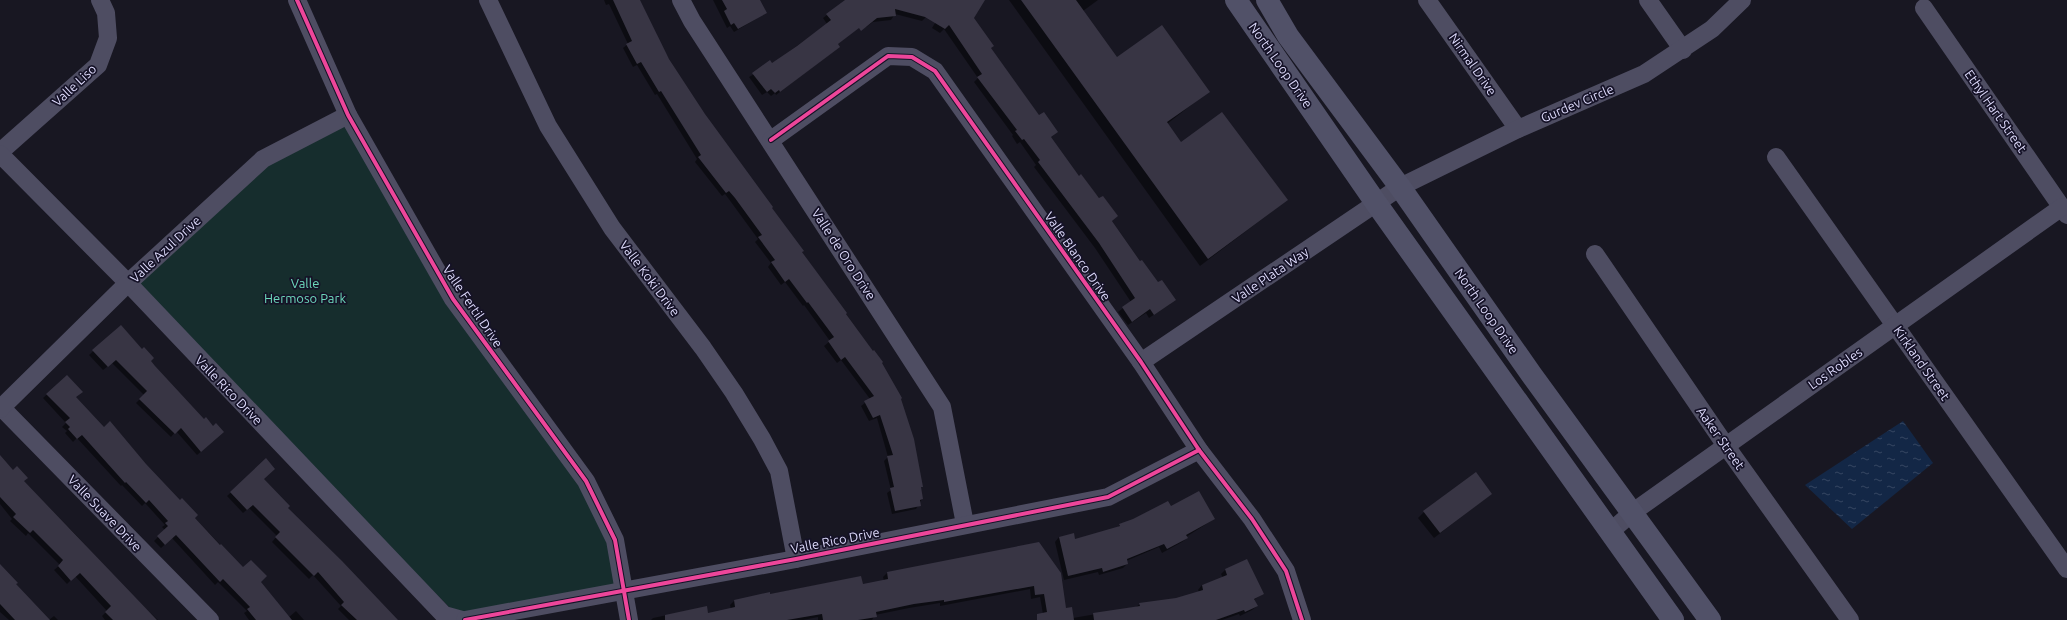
<svg xmlns="http://www.w3.org/2000/svg" width="2067" height="620" viewBox="0 0 2067 620" font-family="Ubuntu,sans-serif">
<style>
.park{fill:#162d2d}
.water{fill:url(#water-ripples)}
.shadow{fill:#0007}
.building{fill:#383544}
.lines{fill:none;stroke-linecap:round;stroke-linejoin:round}
.minor{stroke:#4e4d62;stroke-width:18}
.secondary{stroke:#515168;stroke-width:22}
.cycleway-casing{stroke:#151227;stroke-width:6}
.cycleway{stroke:#ed469a;stroke-width:4}
.labels{text-anchor:middle;dominant-baseline:central;stroke-width:3.5;stroke-linejoin:round;paint-order:stroke}
.street-label{font-size:13px;fill:#dedbfc;stroke:#151227}
.park-label{font-size:13px;fill:#6cd7bb;stroke:#151227}
</style>
<defs>
<pattern id="water-ripples" width="26" height="14" patternUnits="userSpaceOnUse"><rect width="26" height="14" fill="#132746"/><path d="M2 4q2-2 4 0t4 0M15 11q2-2 4 0t4 0" fill="none" stroke="#354662"/></pattern>
</defs>
<rect width="100%" height="100%" fill="#181722"/>
<path class="park" d="M348,115L453,299L586,481L624,589L462,620L128,283L263,159Z"/>
<path class="water" d="M1903,421L1933,463L1852,529L1805,485Z"/>
<g class="shadow">
<path d="M604,0H639L657,35L656,37L672,64L720,137L881,363L922,486L920,488L922,499L916,509L892,514L887,493L891,490L884,461L888,457L877,418L869,421L861,406L870,399L841,360L837,363L824,346L830,341L804,305L803,306L785,282L781,285L768,267L771,263L755,242L758,239L731,202L725,194L722,196L695,162L697,159L657,94L655,95L637,65L633,67L623,48L628,44L609,4L606,5Z"/>
<path d="M713,0H759L766,13L734,32L730,26L727,28Z"/>
<path d="M863,0H931L926,17L922,21L895,14L891,20L873,22L866,27Z"/>
<path d="M949,0L973,18L990,48L1039,116L1057,132L1050,138L1079,177L1117,216L1112,221L1170,304L1149,318L1146,313L1128,325L1118,312L1131,302L1095,248L1034,167L1036,165L1020,142L1017,144L1012,136L1013,135L974,82L978,78L944,29L940,33L932,28Z"/>
<path d="M1009,0H1098L1083,11L1117,59L1209,91L1167,124L1181,143L1287,200L1200,266Z"/>
<path d="M827,15L863,24L837,44L835,50L776,95L775,93L771,96L767,92L762,95L749,77L772,64L827,24L823,18Z"/>
<path d="M120,326L149,361L219,436L197,455L176,431L171,437L136,403L144,395L112,363L103,370L89,355Z"/>
<path d="M67,376L75,398L104,428L145,465L243,569L259,582L288,618L296,611L304,620H249L244,613L247,611L218,582L215,585L172,538L161,548L154,541L165,530L162,527L165,525L145,503L142,506L122,485L121,486L77,438L73,442L65,433L67,431L62,427L66,423L43,398Z"/>
<path d="M0,457L76,535L131,595L158,620H105L102,616L107,611L75,576L67,584L54,570L60,565L28,533L26,536L10,521L12,519L0,504Z"/>
<path d="M266,460L263,479L287,508L395,620H349L338,609L341,606L313,575L309,579L272,542L277,536L249,508L243,513L227,496Z"/>
<path d="M1491,494L1434,538L1418,518L1424,512Z"/>
<path d="M1170,507L1214,519L1186,537L1187,538L1182,542L1162,553L1159,547L1126,561L1127,564L1123,568L1099,575L1098,572L1064,580L1055,542L1059,537L1074,540L1117,528L1120,525Z"/>
<path d="M1038,543L1066,610L1073,618L1136,607L1140,604L1176,599L1199,592L1198,590L1202,585L1223,578L1221,574L1225,570L1247,560L1262,594L1254,600L1257,606L1252,610L1240,616L1239,614L1222,620H1044L1040,597L1031,599L1030,589L940,606V603L909,608L875,615L872,620H818V617L803,620H651L653,618L706,607L708,614L731,609L730,605L734,601L860,577L862,585L884,581L883,577L887,573Z"/>
<path d="M0,565L15,584L48,620H9L0,612Z"/>
<path d="M54,616L58,620H49Z"/>
</g>
<g class="building">
<path d="M613,0H640L669,59L705,114L773,207L772,208L804,251L802,252L847,313L846,314L873,351L874,350L883,362L882,363L902,398L901,399L914,439L923,487H921L923,499L920,500L921,506L895,511L890,488L894,487L887,456L893,455L880,415L873,418L864,401L874,396L845,357L841,360L828,341L834,337L808,302L807,303L789,279L785,282L771,262L775,260L758,237L762,235L735,198L729,191L726,193L698,157L701,155L661,91L659,92L641,62L637,64L626,44L632,41Z"/>
<path d="M722,0H760L767,13L738,29L734,23L731,25L724,11L727,9Z"/>
<path d="M845,0H985L974,18L994,46L991,48L1039,115L1044,112L1058,132L1051,137L1079,176L1081,174L1099,198L1103,196L1118,216L1112,221L1140,261L1142,260L1158,282L1162,280L1176,300L1154,315L1150,309L1132,322L1122,307L1135,298L1099,243L1038,162L1040,160L1024,139L1022,140L1015,131L1017,130L977,77L982,74L949,25L945,29L925,17L895,9L896,16L877,18L861,31L859,28L838,44L840,47L780,92L779,90L775,93L771,89L767,92L752,73L770,60L772,63L797,46L831,20L826,14Z"/>
<path d="M1021,0H1076L1117,57L1162,25L1210,92L1167,122L1181,142L1222,112L1288,200L1208,259Z"/>
<path d="M121,325L142,349L144,347L154,358L151,361L155,366L204,419L206,417L213,426L216,423L224,432L201,452L181,428L175,434L139,399L147,391L116,360L108,367L92,350Z"/>
<path d="M67,375L83,392L76,397L104,427L110,421L146,464L180,500L182,498L198,515L195,518L220,545L221,544L243,567L251,560L267,576L261,582L292,620H256L247,609L250,607L223,579L220,582L176,535L165,545L157,536L168,526L165,523L168,521L149,500L146,503L126,482L125,483L82,435L77,439L68,429L70,427L65,422L70,418L46,394Z"/>
<path d="M0,455L13,470L17,466L28,478L24,481L157,620H113L105,612L111,606L80,573L71,581L58,566L63,560L33,530L30,533L13,517L16,514L0,497Z"/>
<path d="M266,458L275,469L264,479L290,506L288,508L342,561L398,620H357L341,605L344,602L318,572L314,576L275,537L280,532L253,505L247,510L230,492Z"/>
<path d="M1476,472L1492,494L1440,533L1423,511Z"/>
<path d="M1199,491L1215,519L1186,535L1188,538L1167,549L1164,544L1127,559L1128,564L1103,572L1102,568L1068,576L1059,537L1074,533L1075,539L1120,526L1119,524L1133,519L1168,501L1171,506Z"/>
<path d="M1039,542L1061,573L1066,608L1072,607L1074,620H1037V614L1047,612L1044,594L1035,595L1034,586L944,602V600L914,604L876,612L877,617L858,620H823L822,614L787,620H665V615L707,606L708,613L735,607L734,600L770,592V594L861,576L863,584L888,579L887,572Z"/>
<path d="M1247,559L1264,594L1254,599L1258,606L1245,612L1244,610L1216,620H1094L1093,613L1140,606L1139,603L1176,598L1203,590L1202,585L1227,575L1225,569Z"/>
<path d="M0,564L18,583L16,584L50,620H15L0,604Z"/>
</g>
<g class="lines">
<g class="minor">
<path d="M297,0L348,115L453,299L586,481L615,540L629,620"/>
<path d="M488,0L548,126L612,228L703,348L734,393L762,439L779,471L796,559"/>
<path d="M681,0L692,21L942,407L965,524"/>
<path d="M1427,0L1518,129"/>
<path d="M1648,0L1683,50"/>
<path d="M1924,8L2067,215"/>
<path d="M771,140L888,56L912,57L935,71L1141,362L1199,450L1252,519L1286,571L1302,620"/>
<path d="M0,152L98,65L108,38L106,13L100,0"/>
<path d="M0,154L128,283L444,615L462,620"/>
<path d="M1776,157L2067,569"/>
<path d="M1595,254L1726,446L1850,620"/>
<path d="M1141,362L1400,187L1518,129L1644,74L1712,29L1742,0"/>
<path d="M0,406L210,620"/>
<path d="M0,409L128,283L263,159L348,115"/>
<path d="M1610,532L1633,512L2062,207"/>
<path d="M465,620L796,559L1108,497L1199,450"/>
</g>
<g class="secondary">
<path d="M1236,0L1376,203L1673,620"/>
<path d="M1267,0L1288,36L1400,187L1531,374L1710,620"/>
</g>
<g class="cycleway-casing">
<g id="cycleway">
<path d="M297,0L348,115L453,299L586,481L615,540L629,620"/>
<path d="M771,140L888,56L912,57L935,71L1141,362L1199,450L1252,519L1286,571L1302,620"/>
<path d="M465,620L796,559L1108,497L1199,450"/>
</g>
</g>
<use href="#cycleway" class="cycleway"/>
</g>
<g class="labels">
<g class="street-label">
<text transform="translate(1473 64) rotate(55)">Nirmal Drive</text>
<text transform="translate(1281 65) rotate(55)">North Loop Drive</text>
<text transform="translate(74 85) rotate(-43)">Valle Liso</text>
<text transform="translate(1577 103) rotate(-23)">Gurdev Circle</text>
<text transform="translate(1996 111) rotate(55)">Ethyl Hart Street</text>
<text transform="translate(165 249) rotate(-43)">Valle Azul Drive</text>
<text transform="translate(844 254) rotate(57)">Valle de Oro Drive</text>
<text transform="translate(1078 256) rotate(55)">Valle Blanco Drive</text>
<text transform="translate(1270 275) rotate(-34)">Valle Plata Way</text>
<text transform="translate(650 278) rotate(53)">Valle Koki Drive</text>
<text transform="translate(473 306) rotate(56)">Valle Fertil Drive</text>
<text transform="translate(1487 311) rotate(55)">North Loop Drive</text>
<text transform="translate(1922 363) rotate(55)">Kirkland Street</text>
<text transform="translate(1835 368) rotate(-35)">Los Robles</text>
<text transform="translate(229 390) rotate(46)">Valle Rico Drive</text>
<text transform="translate(1721 438) rotate(55)">Aaker Street</text>
<text transform="translate(105 513) rotate(46)">Valle Suave Drive</text>
<text transform="translate(835 540) rotate(-11)">Valle Rico Drive</text>
</g>
<g class="park-label">
<text x="305" y="283">Valle<tspan x="305" dy="15">Hermoso Park</tspan></text>
</g>
</g>
</svg>
